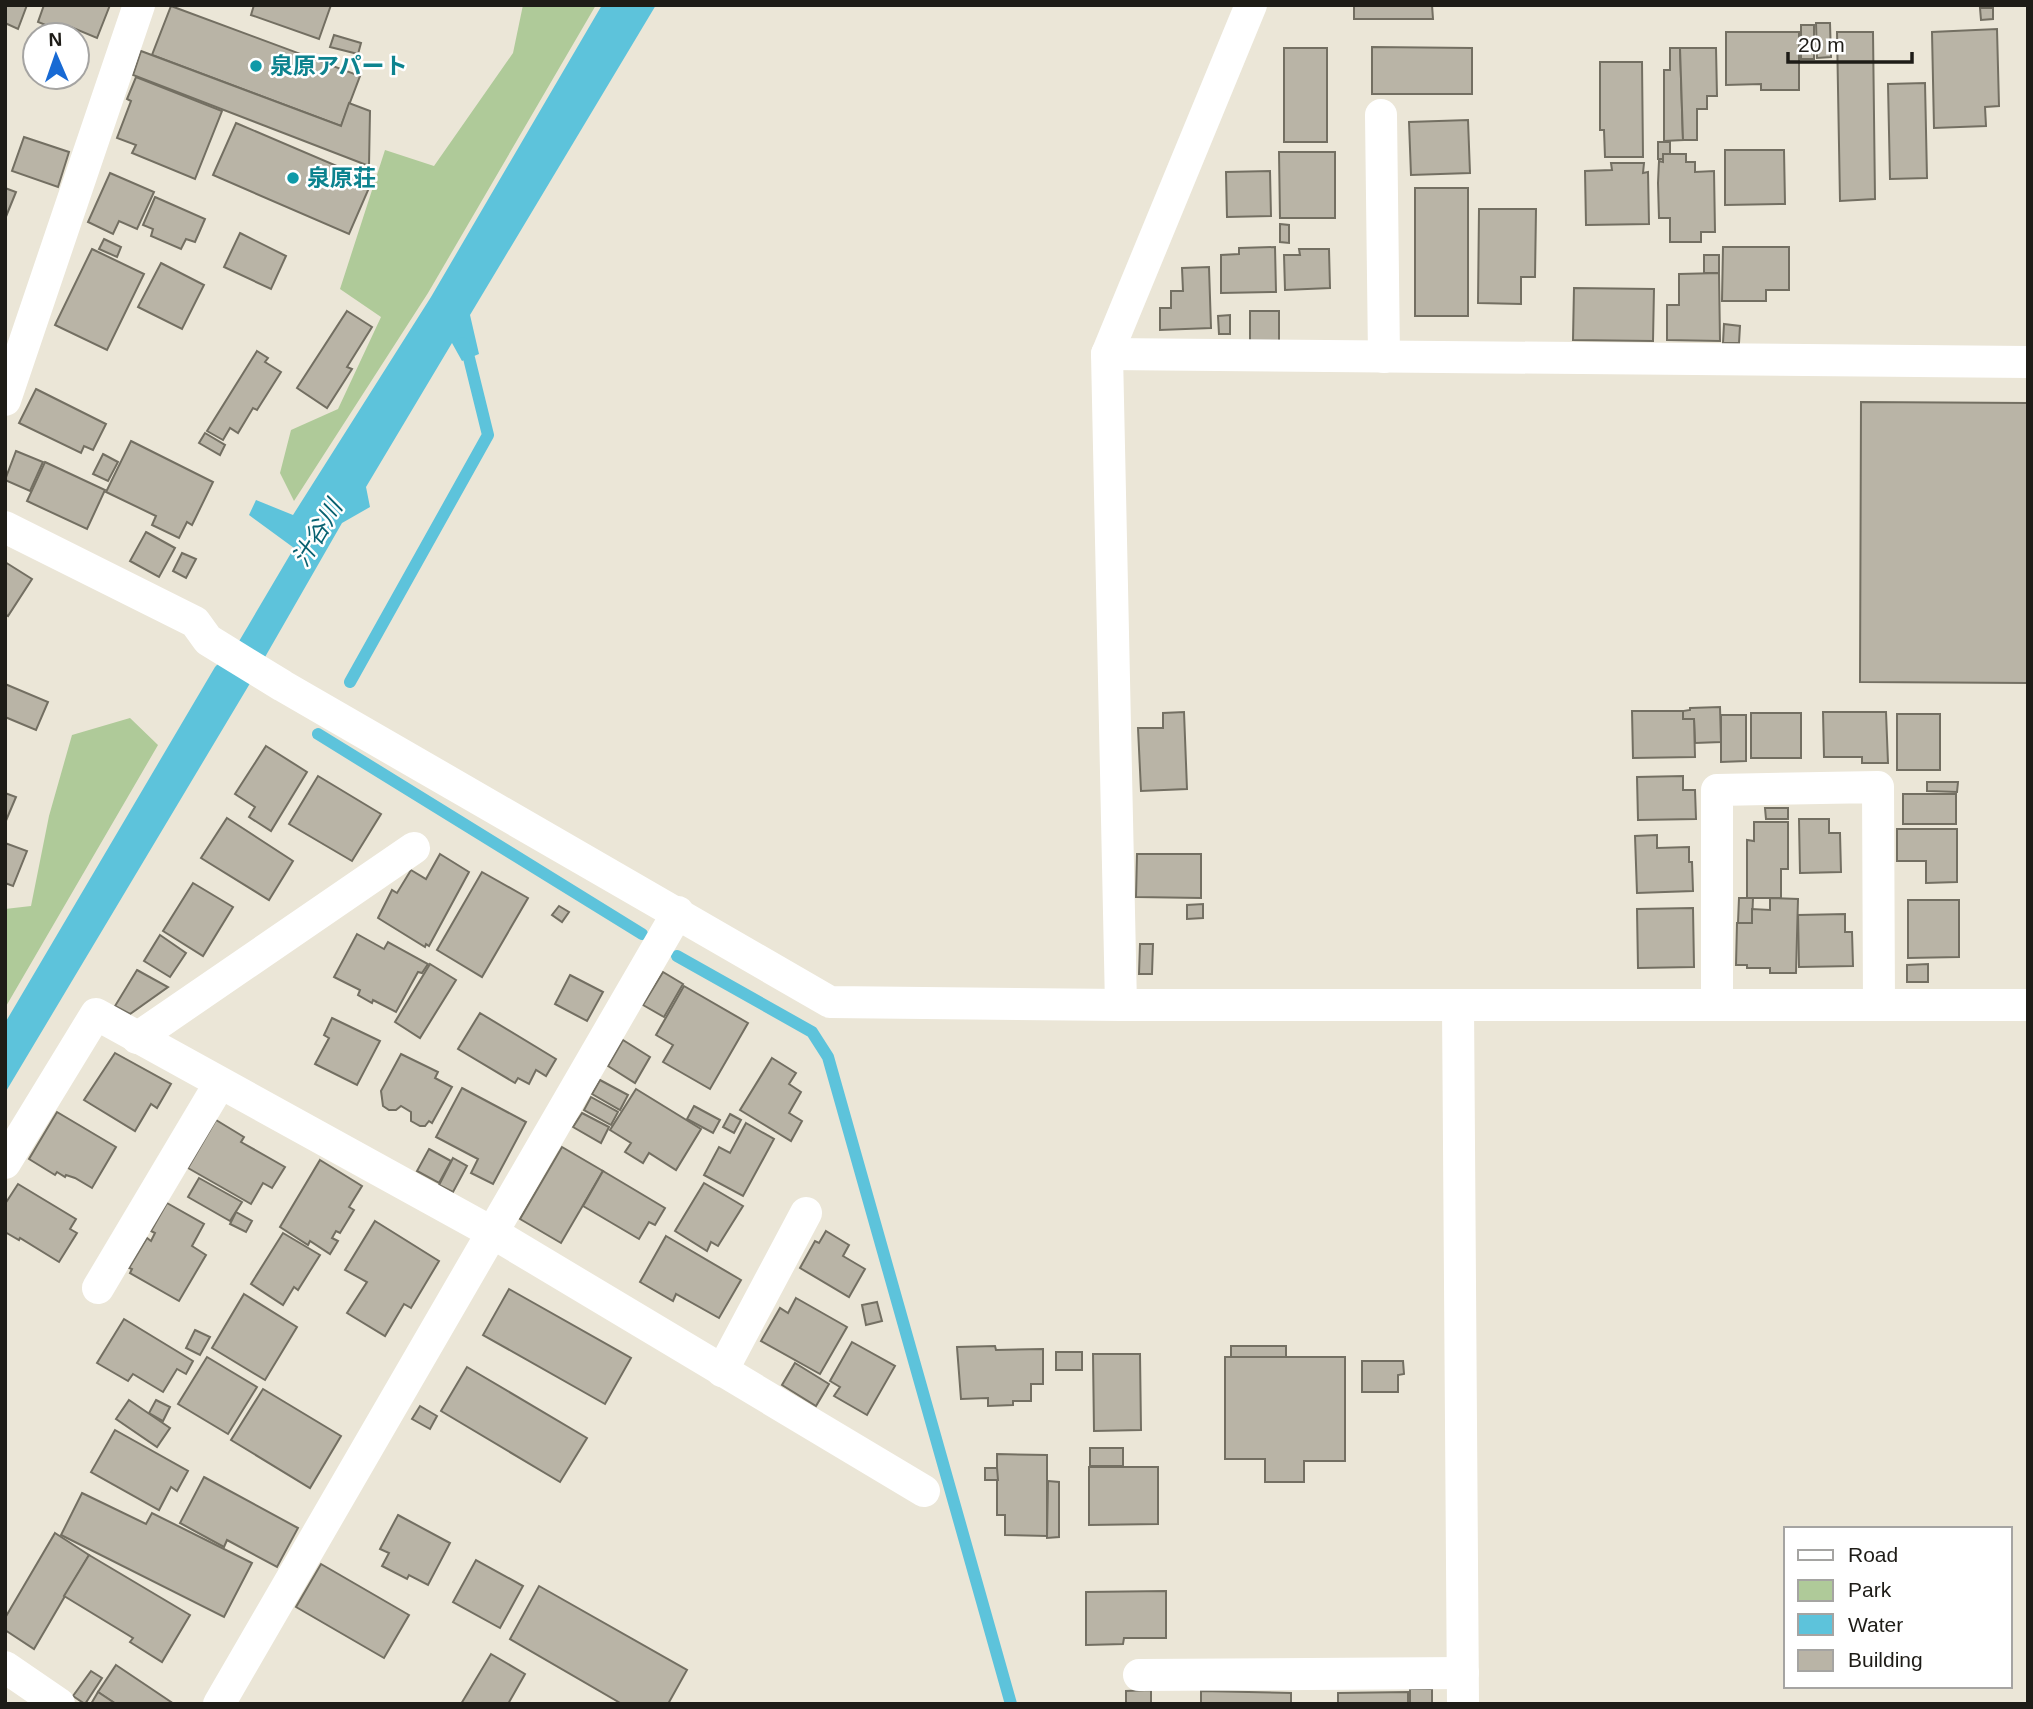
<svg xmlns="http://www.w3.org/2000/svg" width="2033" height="1709" viewBox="0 0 2033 1709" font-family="Helvetica,'Noto Sans JP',sans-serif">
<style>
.green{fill:#afca99}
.water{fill:#5dc3db}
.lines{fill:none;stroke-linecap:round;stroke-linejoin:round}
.stream{stroke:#5dc3db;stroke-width:12}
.building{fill:#b9b4a6;stroke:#736f62;stroke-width:2}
.street{stroke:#fff;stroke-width:32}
.culture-dot{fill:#0f9aa8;stroke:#fff;stroke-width:2.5}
.labels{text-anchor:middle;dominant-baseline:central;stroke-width:5;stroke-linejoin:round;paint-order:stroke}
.culture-label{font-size:23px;font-weight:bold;fill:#0d838f;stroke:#fff;text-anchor:start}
.water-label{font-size:24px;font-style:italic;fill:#086171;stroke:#fff}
</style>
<rect width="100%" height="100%" fill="#ebe6d7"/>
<g class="green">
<path d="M523,5H596L428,293L294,501L280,473L291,430L338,409L381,317L340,289L385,150L434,166L513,53Z"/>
<path d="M130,718L158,745L5,1008V909L31,906L49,816L72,735Z"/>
</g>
<path class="water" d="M602,5H656L470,315L479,354L462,361L452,343L366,487L370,507L342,523L249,685L5,1093V1023L215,667L238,643L294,548L249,515L256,500L293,515L431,297Z"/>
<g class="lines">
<g class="stream">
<path d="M350,682L488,435L469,358L463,343"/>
<path d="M318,734L642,934"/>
<path d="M677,956L812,1032L828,1057L1011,1704"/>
</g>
</g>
<g class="building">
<path d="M5,5H27L18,29L5,23Z"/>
<path d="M44,5H110L97,38L71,27L68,34L38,22Z"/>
<path d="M254,5H331L319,39L251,15Z"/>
<path d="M1354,5H1432L1433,19H1354Z"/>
<path d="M171,6L360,76L341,126L152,55Z"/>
<path d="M1980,8H1993V19L1981,20Z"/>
<path d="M1816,23H1830L1831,57L1817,58Z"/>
<rect x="1801" y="25" width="13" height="34"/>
<path d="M1997,29L1999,106L1985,107L1986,126L1934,128L1932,32Z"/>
<path d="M1726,32H1799V90H1761V84L1726,85Z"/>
<path d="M1837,32H1873L1875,199L1840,201Z"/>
<path d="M334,35L361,43L358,54L330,47Z"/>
<path d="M1372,47L1472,48V94H1372Z"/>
<rect x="1284" y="48" width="43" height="94"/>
<path d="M1670,48H1680L1683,140L1664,141V70H1670Z"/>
<path d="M1680,48H1716L1717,96H1707V109H1697V140H1683Z"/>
<path d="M141,51L341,126L349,103L370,111L369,166L133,75Z"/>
<path d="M1600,62H1642L1643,157H1605L1604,130H1600Z"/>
<path d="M136,77L222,111L195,179L132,153L136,145L117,138L131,101L127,99Z"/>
<path d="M1925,83L1927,178L1890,179L1888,84Z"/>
<path d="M1468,120L1470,173L1411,175L1409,122Z"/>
<path d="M236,123L372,181L349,234L213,175Z"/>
<path d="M24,137L69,152L58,187L12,171Z"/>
<path d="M1658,142H1670V154H1663V159H1658Z"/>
<path d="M1725,150H1784L1785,204L1725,205Z"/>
<path d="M1279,152H1335V218H1280Z"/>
<path d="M1663,154H1686V162H1695V172L1714,171L1715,232H1701V242H1670V218H1659L1658,183L1659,161L1663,162Z"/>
<path d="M1611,163H1644L1643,173L1648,172L1649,224L1586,225L1585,171L1612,170Z"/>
<path d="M1270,171L1271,216L1227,217L1226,172Z"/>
<path d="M110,173L154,192L137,229L119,221L113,234L88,222Z"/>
<path d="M5,188L16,192L5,219Z"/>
<rect x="1415" y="188" width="53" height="128"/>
<path d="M155,197L205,219L195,242L186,239L181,249L151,236L153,229L143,225Z"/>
<path d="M1479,209H1536L1535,277H1521V304L1478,303Z"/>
<path d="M1280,224L1289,225V243L1280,242Z"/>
<path d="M240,233L286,256L271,289L224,267Z"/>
<path d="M104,239L121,247L117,257L99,249Z"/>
<path d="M1275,247L1276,292L1221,293V255L1239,254V248Z"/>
<path d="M1723,247H1789V290H1766V301H1722Z"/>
<path d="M92,249L144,274L107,350L55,325Z"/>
<path d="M1299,249H1329L1330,288L1285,290L1284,255H1300Z"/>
<rect x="1704" y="255" width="15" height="18"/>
<path d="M161,263L204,285L182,329L138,307Z"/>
<path d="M1209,267L1211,328L1160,330V308H1171V291H1183L1182,268Z"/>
<path d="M1719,273L1720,341L1667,340V305H1679V274Z"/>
<path d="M1574,288L1654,289L1653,341L1573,340Z"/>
<path d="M347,311L372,327L347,367L352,369L327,408L297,388Z"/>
<rect x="1250" y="311" width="29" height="31"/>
<path d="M1230,315V334H1219L1218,316Z"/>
<path d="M1724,324L1740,326L1739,343H1723Z"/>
<path d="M257,351L268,358L265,362L281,372L257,410L253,408L238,433L230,428L223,440L207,431Z"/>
<path d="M36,389L106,424L93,450L84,446L81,453L19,423Z"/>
<path d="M1861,402L2028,403V683L1860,682Z"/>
<path d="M205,433L225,445L220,455L199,443Z"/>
<path d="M131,441L213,482L192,525L187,522L179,538L152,525L156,516L106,492Z"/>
<path d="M16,451L43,462L30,491L5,480Z"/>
<path d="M103,454L118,462L108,481L93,474Z"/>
<path d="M45,462L105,490L87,529L27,501Z"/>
<path d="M146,532L175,548L159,577L130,561Z"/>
<path d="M182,553L196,559L186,578L173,571Z"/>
<path d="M5,562L32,579L8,616L5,614Z"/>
<path d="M5,684L48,702L36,730L5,717Z"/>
<path d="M1720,707L1721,742L1695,743L1694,719H1683V711L1690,710V708Z"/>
<path d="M1632,711H1683V719H1694L1695,757L1633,758Z"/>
<path d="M1184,712L1187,789L1141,791L1138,728H1163V713Z"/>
<path d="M1823,712H1886L1888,763H1862V757H1824Z"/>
<rect x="1751" y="713" width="50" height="45"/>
<rect x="1897" y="714" width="43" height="56"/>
<path d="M1721,715H1746V761L1721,762Z"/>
<path d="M266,746L307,772L271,831L249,817L255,807L235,794Z"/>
<path d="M318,776L381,814L352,861L289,824Z"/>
<path d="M1683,776V790H1695L1696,819L1638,820L1637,777Z"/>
<path d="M1927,782H1958L1957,792L1927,791Z"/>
<path d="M5,793L16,797L5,823Z"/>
<rect x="1903" y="794" width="53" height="30"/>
<path d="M1765,808H1788V819H1766Z"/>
<path d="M227,818L293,861L269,900L201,858Z"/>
<path d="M1799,819H1829V833H1840L1841,872L1800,873Z"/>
<path d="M1754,822H1788V869H1781V898H1747V840L1754,841Z"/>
<path d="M1897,829H1957V882L1926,883V861H1897Z"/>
<path d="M1657,835V848L1689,847V862H1692L1693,891L1637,893L1635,836Z"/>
<path d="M5,843L27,851L13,886L5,883Z"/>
<path d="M440,854L469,872L429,946L426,944L425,947L378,918L392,890L397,893L411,870L426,879Z"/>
<path d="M1137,854H1201V898L1136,897Z"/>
<path d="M482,872L528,898L482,977L437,950Z"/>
<path d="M193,883L233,907L203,956L163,931Z"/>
<path d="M1739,898H1753L1752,923H1738Z"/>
<path d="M1770,898L1798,899L1796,973H1770V968H1747V965H1736L1737,923H1752V909L1770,910Z"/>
<path d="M1908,900H1959V957L1908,958Z"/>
<path d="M1203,904V918L1187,919V905Z"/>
<path d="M559,906L569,912L562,922L552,915Z"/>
<path d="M1693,908L1694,967L1638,968L1637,909Z"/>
<path d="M1845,914V932H1852L1853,966L1799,967L1798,915Z"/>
<path d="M357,934L384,949L388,942L428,964L422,973L418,972L396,1012L373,1000L372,1003L358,995L360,990L334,977Z"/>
<path d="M160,935L186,953L170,977L144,961Z"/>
<path d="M1140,944H1153L1152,974H1139Z"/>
<path d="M430,964L456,980L420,1038L395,1022Z"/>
<path d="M1928,964V982H1907V965Z"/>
<path d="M137,970L168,987L130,1014L115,1006Z"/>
<path d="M663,972L683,984L664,1017L643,1005Z"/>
<path d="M570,975L603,992L587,1021L555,1004Z"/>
<path d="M684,986L748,1023L710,1089L663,1062L673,1045L656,1035Z"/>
<path d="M480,1013L556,1059L546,1076L536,1070L529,1084L518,1078L515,1083L458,1049Z"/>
<path d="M332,1018L380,1041L357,1085L315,1064L329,1038L324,1035Z"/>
<path d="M623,1040L650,1057L635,1083L608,1066Z"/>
<path d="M115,1053L171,1084L157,1108L151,1104L135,1131L84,1100Z"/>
<path d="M401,1054L438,1072L435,1078L452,1087L432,1123L429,1121L425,1126H420L411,1121V1112L401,1106L396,1110H389L383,1106L381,1091Z"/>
<path d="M772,1058L796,1073L789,1084L801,1092L789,1113L802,1121L791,1141L740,1110Z"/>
<path d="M600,1080L628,1095L620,1110L592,1094Z"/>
<path d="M462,1088L526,1122L493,1184L471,1173L478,1159L436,1137Z"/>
<path d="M636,1089L701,1129L676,1170L649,1153L643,1163L625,1152L631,1143L610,1130Z"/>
<path d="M591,1097L618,1112L611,1125L584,1110Z"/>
<path d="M694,1106L720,1120L713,1133L687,1119Z"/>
<path d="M57,1112L116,1147L92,1188L75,1178L66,1175L65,1177L57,1172L55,1175L29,1159Z"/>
<path d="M582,1113L609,1127L601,1143L573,1127Z"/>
<path d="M730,1114L741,1120L734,1133L723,1127Z"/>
<path d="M216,1120L244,1137L241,1142L285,1167L272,1188L263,1183L251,1204L188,1168Z"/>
<path d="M746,1123L774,1139L743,1196L704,1175L719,1147L730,1153Z"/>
<path d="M562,1147L603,1171L561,1243L520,1219Z"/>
<path d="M429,1149L451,1161L439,1183L417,1171Z"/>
<path d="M453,1158L467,1166L453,1192L439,1185Z"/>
<path d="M320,1160L362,1186L349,1207L354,1210L340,1233L336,1231L332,1238L338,1241L330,1254L310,1241L308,1245L280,1227Z"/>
<path d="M603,1171L665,1208L655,1225L649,1222L639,1239L583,1206Z"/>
<path d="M199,1178L242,1202L230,1221L188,1197Z"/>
<path d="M704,1183L743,1206L718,1246L711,1242L707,1251L675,1231Z"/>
<path d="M18,1184L76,1219L70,1229L77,1233L59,1262L20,1238L19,1240L5,1232V1204Z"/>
<path d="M167,1203L204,1224L192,1246L206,1255L179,1301L130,1273L132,1269L129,1268L147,1238L151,1241L155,1233L151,1231Z"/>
<path d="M236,1212L252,1221L246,1232L230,1224Z"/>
<path d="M375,1221L439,1261L411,1308L404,1304L385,1336L347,1313L367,1282L345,1270Z"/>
<path d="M826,1231L849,1245L843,1256L865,1269L849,1297L800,1268L815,1241L819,1243Z"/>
<path d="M283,1233L320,1255L298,1290L294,1287L283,1305L251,1284Z"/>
<path d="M666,1236L741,1280L719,1318L676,1294L673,1301L640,1282Z"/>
<path d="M509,1289L631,1358L605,1404L483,1335Z"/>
<path d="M244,1294L297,1327L265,1380L212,1348Z"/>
<path d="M796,1298L847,1327L820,1374L761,1341L780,1308L788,1313Z"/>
<path d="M877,1302L882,1321L866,1325L862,1305Z"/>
<path d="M124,1319L193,1361L186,1374L177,1369L163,1392L133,1374L128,1381L97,1363Z"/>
<path d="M195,1330L210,1337L200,1355L186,1348Z"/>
<path d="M852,1342L895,1366L867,1415L834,1396L840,1387L830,1381Z"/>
<path d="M995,1346L996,1350L1043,1349V1384H1031V1401H1013V1405L988,1406V1398L961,1399L957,1347Z"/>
<rect x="1231" y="1346" width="55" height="11"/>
<rect x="1056" y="1352" width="26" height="18"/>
<path d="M1093,1354H1140L1141,1430L1094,1431Z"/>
<path d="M207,1357L257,1387L228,1434L178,1404Z"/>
<path d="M1225,1357H1345V1461H1304V1482H1265V1459H1225Z"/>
<path d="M1362,1361H1403L1404,1374L1398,1375V1392H1362Z"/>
<path d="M795,1363L829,1384L816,1406L782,1385Z"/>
<path d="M467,1367L587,1438L560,1482L441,1411Z"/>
<path d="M263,1389L341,1436L310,1488L231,1440Z"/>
<path d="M129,1400L170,1428L157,1447L116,1419Z"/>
<path d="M156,1400L170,1407L163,1421L149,1413Z"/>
<path d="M420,1406L437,1416L430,1429L412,1419Z"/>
<path d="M115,1430L188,1471L177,1491L171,1487L159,1510L91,1472Z"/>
<rect x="1090" y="1448" width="33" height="18"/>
<path d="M997,1454L1047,1455V1536L1005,1535V1515H997Z"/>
<path d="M1089,1467H1158V1524L1089,1525Z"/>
<path d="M985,1468H997L998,1480H985Z"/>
<path d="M204,1477L298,1528L277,1567L227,1540L224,1547L180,1523Z"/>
<path d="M1048,1481L1059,1482V1537L1047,1538Z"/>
<path d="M82,1493L146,1524L152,1513L252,1563L224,1617L61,1535Z"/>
<path d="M398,1515L450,1543L428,1585L409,1575L407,1579L382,1566L389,1553L380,1549Z"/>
<path d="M55,1533L89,1555L34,1649L5,1630V1618Z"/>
<path d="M89,1555L190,1615L162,1662L130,1642L133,1638L64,1596Z"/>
<path d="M476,1560L523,1586L500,1628L453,1602Z"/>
<path d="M321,1564L409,1615L384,1658L296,1607Z"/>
<path d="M539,1586L687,1670L668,1704H622L510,1639Z"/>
<path d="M1166,1591V1638H1124L1123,1644L1086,1645V1592Z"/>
<path d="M491,1654L525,1674L508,1704H461Z"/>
<path d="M116,1665L174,1704H116L98,1692Z"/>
<path d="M91,1671L102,1678L85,1704L73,1696Z"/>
<rect x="1410" y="1689" width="22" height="15"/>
<path d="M1151,1690V1704H1126V1691Z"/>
<path d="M1201,1691L1291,1693V1704H1201Z"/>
<path d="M98,1692L116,1704H91Z"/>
<path d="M1408,1692V1704H1338V1693Z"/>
</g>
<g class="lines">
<g class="street">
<path d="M1381,115L1384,357"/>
<path d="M1107,354L2028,362"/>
<path d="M5,400L139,5"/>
<path d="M5,527L195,622L208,640L283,686L830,1002L1121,1005H2028"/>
<path d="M1121,1005L1107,354L1251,5"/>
<path d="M1458,1005L1463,1704"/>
<path d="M1717,1005V790L1878,787L1879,1005"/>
<path d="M137,1038L414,848"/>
<path d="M5,1163L96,1014L493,1233L924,1491"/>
<path d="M98,1288L220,1083"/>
<path d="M722,1371L806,1213"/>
<path d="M5,1667L59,1704"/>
<path d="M1139,1675L1463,1673"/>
<path d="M219,1704L678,912"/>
</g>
</g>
<g class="culture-dot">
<circle cx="256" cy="66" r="7"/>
<circle cx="293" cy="178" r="7"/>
</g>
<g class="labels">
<g class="culture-label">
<text x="270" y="66">泉原アパート</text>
<text x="307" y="178">泉原荘</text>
</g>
<g class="water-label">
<text transform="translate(317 533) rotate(-59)">汁谷川</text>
</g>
</g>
<rect width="2033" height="1709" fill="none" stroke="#1e1c17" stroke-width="14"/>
<rect x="1784" y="1527" width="228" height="161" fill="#ffffff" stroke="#a5a4a2" stroke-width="2"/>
<rect x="1798" y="1550" width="35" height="10" fill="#ffffff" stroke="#a5a4a2" stroke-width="2"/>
<text x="1848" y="1562" font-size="21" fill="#1e1c17">Road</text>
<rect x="1798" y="1580" width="35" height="21" fill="#afca99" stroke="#a5a4a2" stroke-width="2"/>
<text x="1848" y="1597" font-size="21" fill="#1e1c17">Park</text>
<rect x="1798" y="1614" width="35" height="21" fill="#5dc3db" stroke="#a5a4a2" stroke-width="2"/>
<text x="1848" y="1632" font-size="21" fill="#1e1c17">Water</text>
<rect x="1798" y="1650" width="35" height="21" fill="#b9b4a6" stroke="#a5a4a2" stroke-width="2"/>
<text x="1848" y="1667" font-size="21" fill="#1e1c17">Building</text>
<g transform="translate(56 56) rotate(358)"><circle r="33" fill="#ffffff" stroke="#a5a4a2" stroke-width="2"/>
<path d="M0-5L12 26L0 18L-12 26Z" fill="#186ad4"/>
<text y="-10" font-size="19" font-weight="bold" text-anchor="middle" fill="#1e1c17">N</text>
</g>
<path d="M1788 52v10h124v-10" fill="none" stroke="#1e1c17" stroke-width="3.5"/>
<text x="1798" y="52" font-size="21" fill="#1e1c17" stroke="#ffffff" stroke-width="5" paint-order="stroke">20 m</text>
</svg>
